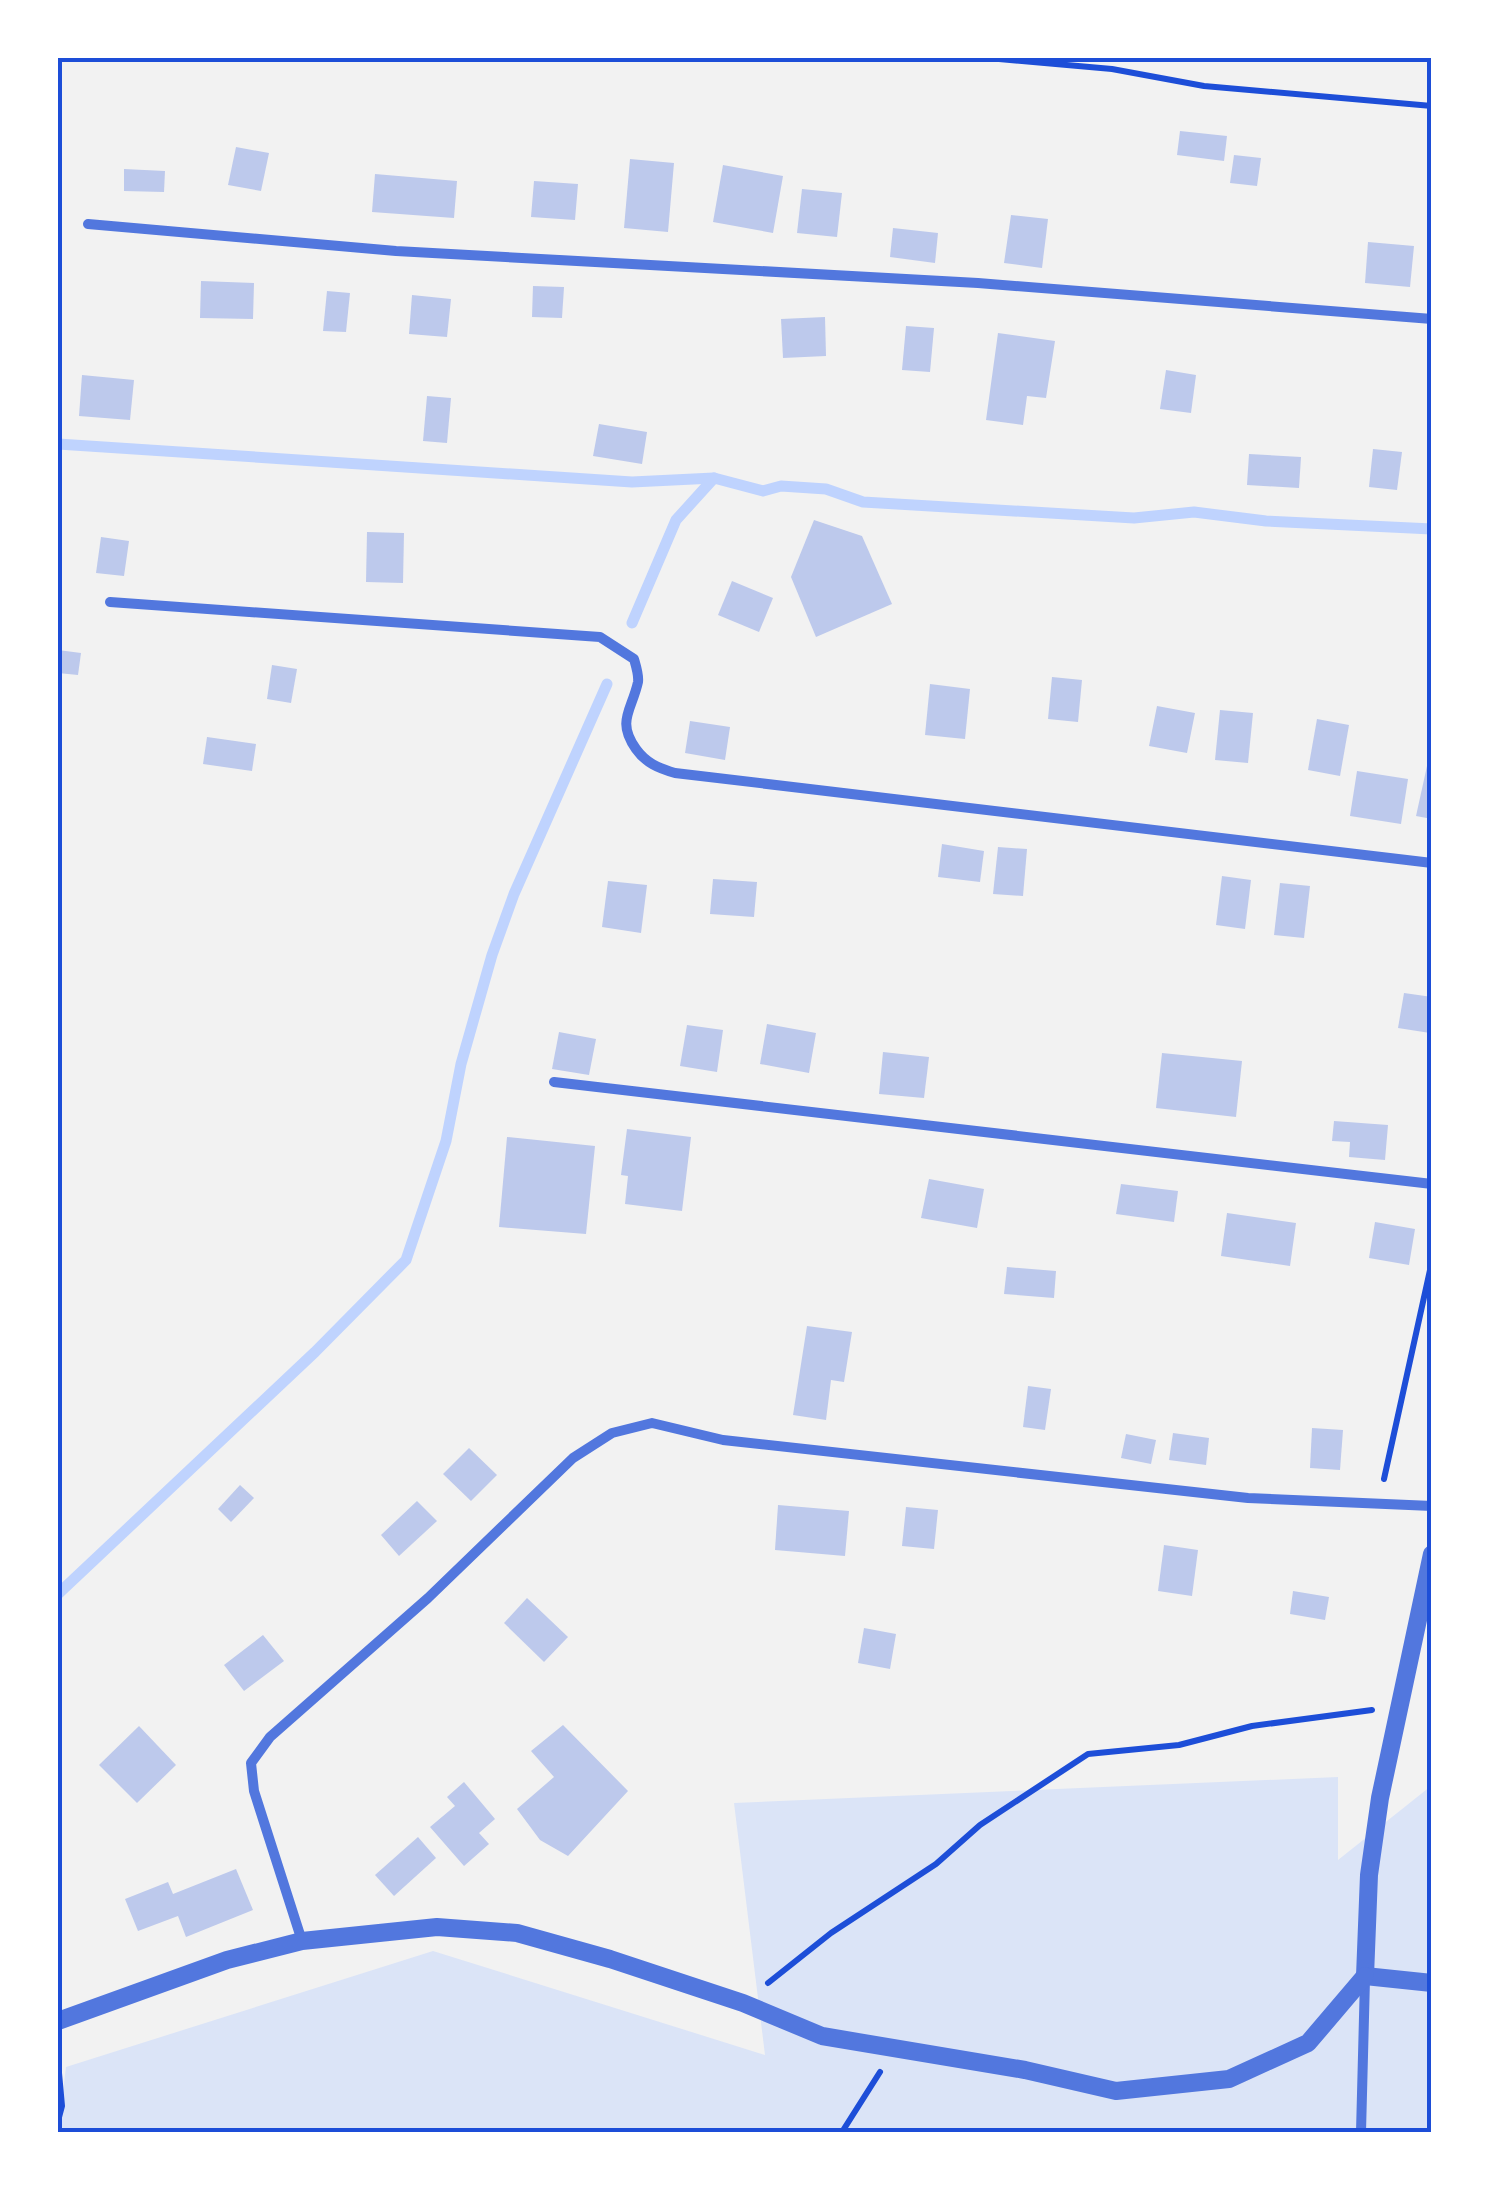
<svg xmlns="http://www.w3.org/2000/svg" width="1489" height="2190" viewBox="0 0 1489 2190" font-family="'Titillium Web',sans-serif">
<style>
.green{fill:#dbe4f7}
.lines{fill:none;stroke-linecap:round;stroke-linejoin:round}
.stream{stroke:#bfd3fe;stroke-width:11}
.building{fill:#bdc9ec}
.path{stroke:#1d4ed8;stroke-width:6}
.minor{stroke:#5277de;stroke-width:10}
.tertiary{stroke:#5277de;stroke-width:18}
.neatline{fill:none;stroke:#1d4ed8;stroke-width:4}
</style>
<rect width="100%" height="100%" fill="#f2f2f2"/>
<path class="green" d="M1338,1777V1860L1431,1786V2132H58L66,2067L433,1951L765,2055L734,1803Z"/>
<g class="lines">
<g class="stream">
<path d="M58,444L632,482L714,478L763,491L781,486L826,489L863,502L1134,518L1194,512L1266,521L1432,529"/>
<path d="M632,623L676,520L714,478"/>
<path d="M58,1594L315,1352L406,1260L446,1141L461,1064L492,955L514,894L607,684"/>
</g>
</g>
<g class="building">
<path d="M1180,131L1227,136L1224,161L1177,155Z"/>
<path d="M236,147L269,153L261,191L228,185Z"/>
<path d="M1234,155L1261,158L1257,186L1230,183Z"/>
<path d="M630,159L674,163L668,232L624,228Z"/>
<path d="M723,165L783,176L773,233L713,222Z"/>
<path d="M124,169L165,171L164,192L124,191Z"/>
<path d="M375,174L457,181L454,218L372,212Z"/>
<path d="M534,181L578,184L575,220L531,217Z"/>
<path d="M802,189L842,193L837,237L797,233Z"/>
<path d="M1011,215L1048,219L1042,268L1004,263Z"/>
<path d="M893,228L938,233L935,263L890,257Z"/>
<path d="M1368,242L1414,246L1410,287L1365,283Z"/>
<path d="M201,281L254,283L253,319L200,318Z"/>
<path d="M533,286L564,287L562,318L532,317Z"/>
<path d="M327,291L350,293L346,332L323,331Z"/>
<path d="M412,295L451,299L447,337L409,334Z"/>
<path d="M825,317L826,356L783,358L781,319Z"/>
<path d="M906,326L934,328L930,372L902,370Z"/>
<path d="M998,333L1055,341L1046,398L1027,396L1023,425L986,420Z"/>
<path d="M1166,370L1196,375L1191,413L1160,409Z"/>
<path d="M82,375L134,380L130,420L79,416Z"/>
<path d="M427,396L451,398L447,443L423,441Z"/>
<path d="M599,424L647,432L642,464L593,456Z"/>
<path d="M1373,449L1402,452L1397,490L1369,487Z"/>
<path d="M1249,454L1301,457L1299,488L1247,485Z"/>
<path d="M814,520L862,536L892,604L816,637L791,577Z"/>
<path d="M367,532L404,533L403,583L366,582Z"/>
<path d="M101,537L129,541L124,576L96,573Z"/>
<path d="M732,581L773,598L759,632L718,615Z"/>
<path d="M58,650L81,653L78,675L58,673Z"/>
<path d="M272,665L297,669L291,703L267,699Z"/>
<path d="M1052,677L1082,680L1078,722L1048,719Z"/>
<path d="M930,684L970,689L965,739L925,735Z"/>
<path d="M1157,706L1195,713L1187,753L1149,746Z"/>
<path d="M1220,710L1253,713L1248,763L1215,760Z"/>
<path d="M1317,719L1349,725L1340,776L1308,770Z"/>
<path d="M690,721L730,727L725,760L685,753Z"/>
<path d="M207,737L256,744L252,771L203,764Z"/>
<path d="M1427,766L1432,767V819L1416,816Z"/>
<path d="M1357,771L1408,779L1401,824L1350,816Z"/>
<path d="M942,844L984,851L980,882L938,877Z"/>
<path d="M998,847L1027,849L1023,896L993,894Z"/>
<path d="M1222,876L1251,880L1245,929L1216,925Z"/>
<path d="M713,879L757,882L754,917L710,914Z"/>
<path d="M608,881L647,885L641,933L602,927Z"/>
<path d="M1280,883L1310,886L1304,938L1274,935Z"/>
<path d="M1404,993L1432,997L1430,1033L1398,1028Z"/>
<path d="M767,1024L816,1033L809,1073L760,1064Z"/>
<path d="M687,1025L723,1030L717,1072L680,1066Z"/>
<path d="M559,1032L596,1039L589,1075L552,1069Z"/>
<path d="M883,1052L929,1057L924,1098L879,1094Z"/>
<path d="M1162,1053L1242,1061L1236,1117L1156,1108Z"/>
<path d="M1334,1121L1388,1125L1385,1160L1349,1157L1350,1142L1332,1141Z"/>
<path d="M627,1129L691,1137L682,1211L625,1204L628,1176L621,1175Z"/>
<path d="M507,1137L595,1146L586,1234L499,1227Z"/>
<path d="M929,1179L984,1189L977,1228L921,1218Z"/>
<path d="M1121,1184L1178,1191L1174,1222L1116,1214Z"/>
<path d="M1227,1213L1296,1223L1290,1266L1221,1256Z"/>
<path d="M1375,1222L1415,1229L1409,1265L1369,1258Z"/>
<path d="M1007,1267L1056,1271L1054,1298L1004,1294Z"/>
<path d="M807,1326L852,1332L844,1382L831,1380L826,1420L793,1415Z"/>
<path d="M1028,1386L1051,1389L1045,1430L1023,1427Z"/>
<path d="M1312,1428L1343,1430L1340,1470L1310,1468Z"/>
<path d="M1173,1433L1209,1438L1206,1465L1169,1460Z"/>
<path d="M1126,1434L1156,1440L1151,1464L1121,1458Z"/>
<path d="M469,1448L497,1475L471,1501L443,1474Z"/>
<path d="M240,1485L254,1498L231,1522L218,1509Z"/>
<path d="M417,1501L437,1521L399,1556L381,1535Z"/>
<path d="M778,1505L849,1511L845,1556L775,1550Z"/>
<path d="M906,1507L938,1510L934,1549L902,1546Z"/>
<path d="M1164,1545L1198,1550L1192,1596L1158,1591Z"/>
<path d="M1293,1591L1329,1597L1325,1620L1290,1614Z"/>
<path d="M527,1598L568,1637L544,1662L504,1623Z"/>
<path d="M864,1628L896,1634L890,1669L858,1663Z"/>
<path d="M263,1635L284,1661L244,1691L224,1665Z"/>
<path d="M563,1725L628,1791L568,1856L540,1840L517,1809L554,1777L531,1751Z"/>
<path d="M139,1726L176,1765L137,1803L99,1765Z"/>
<path d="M464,1782L495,1819L479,1833L489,1844L464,1866L430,1827L455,1806L447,1797Z"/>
<path d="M418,1837L436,1858L394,1896L375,1875Z"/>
<path d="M236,1869L253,1910L186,1937L178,1916L138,1931L125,1899L168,1882L173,1894Z"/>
</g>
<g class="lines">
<g class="path">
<path d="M988,58L1112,69L1204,86L1432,106"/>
<path d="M1384,1479L1432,1261"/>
<path d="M768,1983L831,1933L936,1864L980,1825L1088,1754L1179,1745L1252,1726L1372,1710"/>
<path d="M58,2062L62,2106L58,2121"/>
<path d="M842,2132L880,2072"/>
</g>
<g class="minor">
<path d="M88,224L396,251L978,283L1432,319"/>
<path d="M110,602L600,637L634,659C636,666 639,675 638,682C632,710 616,721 636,749C646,763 658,768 675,773L1432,863"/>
<path d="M554,1082L1432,1184"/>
<path d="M302,1941L254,1791L251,1763L270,1737L428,1598L573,1458L612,1433L652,1423L723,1440L1248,1498L1432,1506"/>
<path d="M1361,2132L1365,1979"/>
</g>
<g class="tertiary">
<path d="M1365,1976L1369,1875L1380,1798L1432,1554"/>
<path d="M1365,1976L1432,1983"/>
<path d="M58,2021L227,1960L302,1941L437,1927L517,1933L610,1959L743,2003L822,2036L1025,2070L1116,2091L1229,2079L1308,2043L1365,1976"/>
</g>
</g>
<rect width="1489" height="2190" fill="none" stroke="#ffffff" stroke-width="120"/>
<rect x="60" y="60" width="1369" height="2070" class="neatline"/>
</svg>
